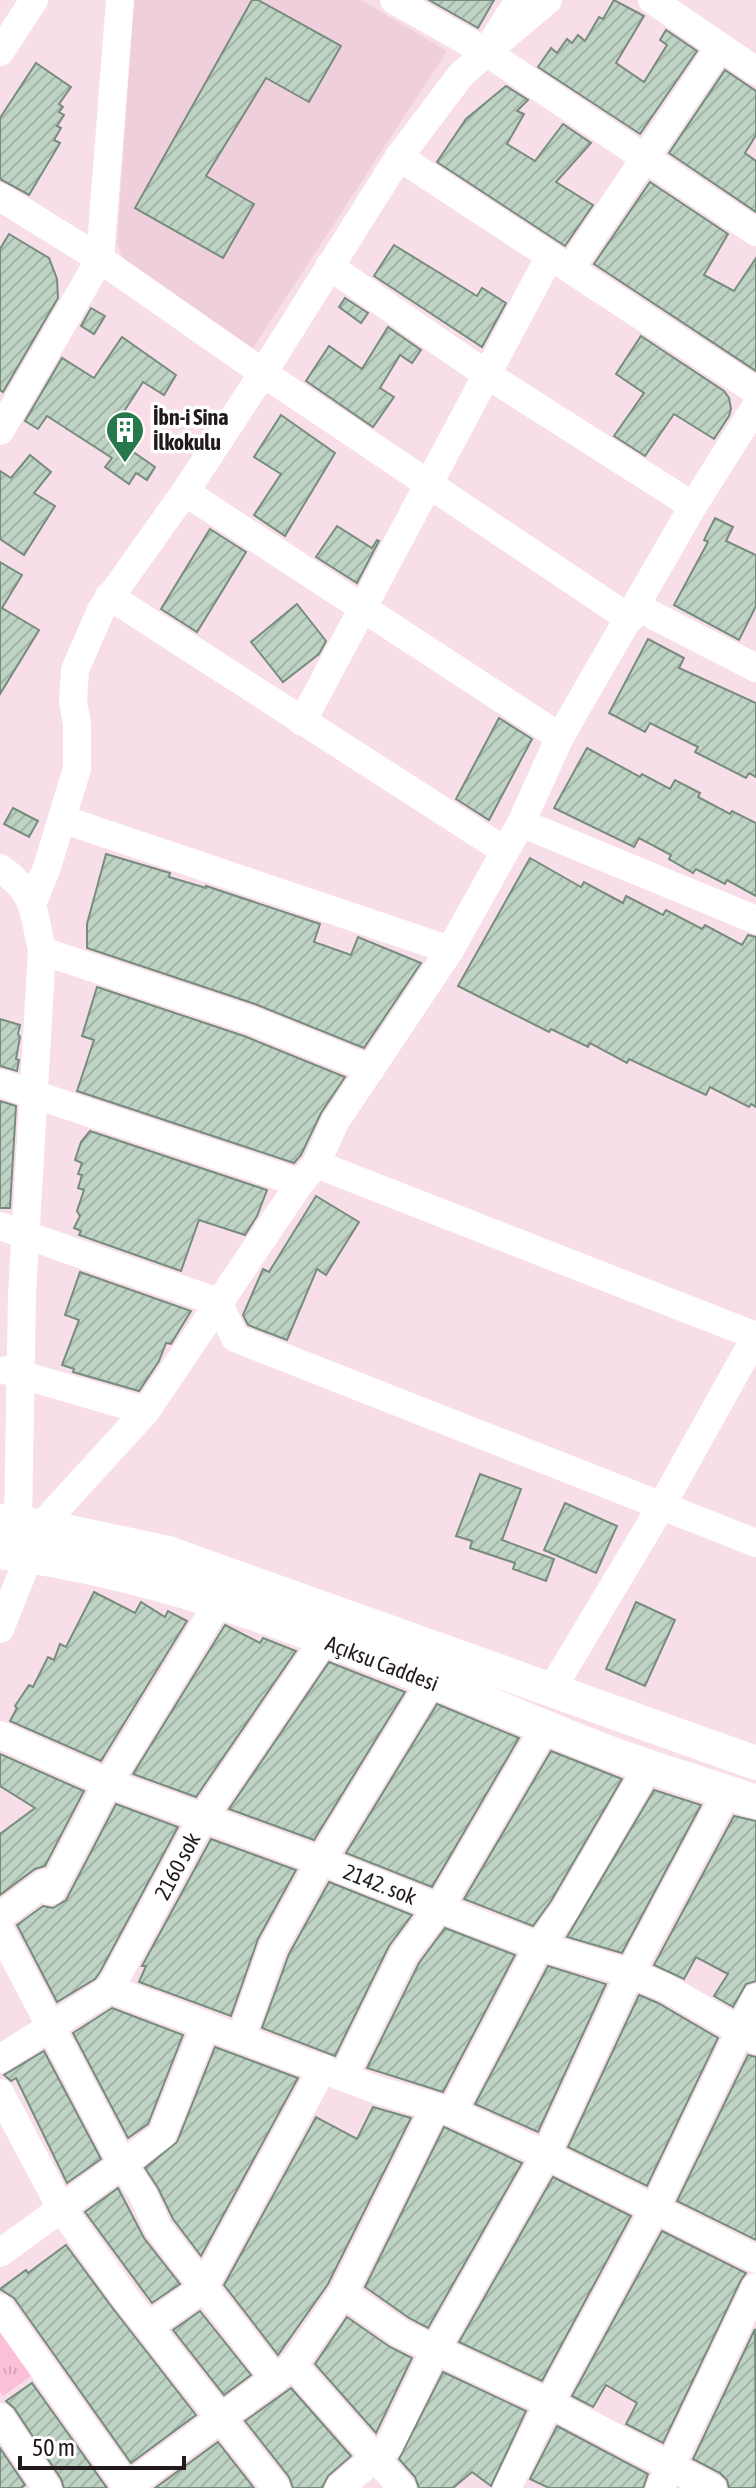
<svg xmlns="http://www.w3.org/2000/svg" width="756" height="2488" viewBox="0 0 756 2488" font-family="'Asap Condensed',sans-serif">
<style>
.built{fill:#f0cfdc}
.grass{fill:url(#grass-tufts)}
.building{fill:url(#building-hatch);stroke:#788c7e;stroke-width:2}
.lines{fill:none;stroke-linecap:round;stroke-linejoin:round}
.minor{stroke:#fff;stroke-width:28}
.major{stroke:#fff;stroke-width:34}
.labels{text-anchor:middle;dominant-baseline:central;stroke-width:7;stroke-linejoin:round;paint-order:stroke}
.poi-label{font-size:22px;font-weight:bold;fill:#22191c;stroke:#fff;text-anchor:start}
.street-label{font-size:22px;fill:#22191c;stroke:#fff}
</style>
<defs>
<pattern id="grass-tufts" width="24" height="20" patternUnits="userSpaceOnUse" patternTransform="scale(2)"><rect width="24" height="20" fill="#fbbfd8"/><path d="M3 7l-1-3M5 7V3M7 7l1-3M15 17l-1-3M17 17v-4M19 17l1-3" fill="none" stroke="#d7a4b9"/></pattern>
<pattern id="building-hatch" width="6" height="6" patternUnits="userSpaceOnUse" patternTransform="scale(2)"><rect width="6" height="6" fill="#bed3c4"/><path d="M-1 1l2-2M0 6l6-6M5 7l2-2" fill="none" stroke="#a3b5a8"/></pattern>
</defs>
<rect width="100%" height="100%" fill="#f8dee9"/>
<path class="built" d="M134,0H361L447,51L253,348L122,258L117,243Z"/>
<path class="grass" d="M0,2325L34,2374L3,2396L0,2392Z"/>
<g class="building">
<path d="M252,0H258L341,46L309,102L266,78L206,176L254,204L223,258L135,208Z"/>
<path d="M429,0H494L478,28Z"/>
<path d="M614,0L644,16L616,63L644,82L667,45L660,40L666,30L697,51L640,134L538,67L551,48L557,53L567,39L572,43L578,35L585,41L599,17L603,19Z"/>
<path d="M36,63L71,87L59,104L63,107L59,112L64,115L57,126L61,128L54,140L60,143L29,195L0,179V118Z"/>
<path d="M725,70L756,91V135L745,153L756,161V212L669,153Z"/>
<path d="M506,86L528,100L517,111L524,114L507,144L535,161L563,124L591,143L556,182L593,205L565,246L437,162L466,119Z"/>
<path d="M650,182L728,234L704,275L734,291L756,258V371L594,264Z"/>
<path d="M9,234L49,258L57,279L58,298L3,392L0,390V249Z"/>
<path d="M394,245L477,296L482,288L506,303L482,347L374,276Z"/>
<path d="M345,298L368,313L361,323L339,307Z"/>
<path d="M91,308L105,316L94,334L81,326Z"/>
<path d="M388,327L421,350L412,363L400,355L380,388L394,397L373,427L306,381L329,346L362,369Z"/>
<path d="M641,336L724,391L729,398L731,409L729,416L714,439L674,414L645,456L614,436L644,393L616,374Z"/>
<path d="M122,337L176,375L164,395L143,382L119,419L126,424L116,440L155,467L147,480L136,473L129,484L105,467L112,458L47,416L38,429L25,421L62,358L94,378Z"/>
<path d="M281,415L335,453L285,536L254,515L281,474L254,457Z"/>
<path d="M30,455L51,472L34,493L55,506L24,555L0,539V471L11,478Z"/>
<path d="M715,518L733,527L726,541L756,555V606L739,640L674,605L708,542L704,540Z"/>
<path d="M337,526L372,548L377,540L379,541L357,583L316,557Z"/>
<path d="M210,529L246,552L197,632L161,609Z"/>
<path d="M0,562L22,575L2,608L39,630L0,694Z"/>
<path d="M297,604L326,641L319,654L283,682L251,642Z"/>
<path d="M648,639L684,658L679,668L756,703V777L749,773L746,778L695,752L698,747L650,723L645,732L609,713Z"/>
<path d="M499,718L532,739L489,820L456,799Z"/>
<path d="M587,748L640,777L642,774L670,789L675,780L700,793L698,797L730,814L732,811L756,823V896L727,880L725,884L696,869L693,873L669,859L671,855L639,838L634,847L554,808Z"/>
<path d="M13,808L38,821L29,837L4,824Z"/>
<path d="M106,854L170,873L169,877L206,888V886L320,924L314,942L351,955L358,937L421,963L364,1048L255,1004L87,948V924Z"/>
<path d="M530,858L581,887L584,882L623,903L626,896L663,915L666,910L702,929L705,925L742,945L748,935L756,937V1107L751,1104L749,1107L710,1087L706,1095L629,1059L627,1063L590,1043L588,1047L551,1029L549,1032L458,986Z"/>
<path d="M97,987L244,1036L345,1077L321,1113L301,1155L294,1163L77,1091L94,1040L82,1036Z"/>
<path d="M0,1019L20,1025L18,1034L20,1037L16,1059L19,1060L17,1071L0,1066Z"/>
<path d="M0,1101L16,1106L10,1208H0Z"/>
<path d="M90,1131L267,1190L257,1216L245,1235L199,1220L181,1271L79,1235L81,1231L74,1228L80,1216L77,1211L84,1190L78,1188L82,1175L78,1174L82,1163L75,1160L81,1142Z"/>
<path d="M316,1196L359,1222L326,1275L317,1269L287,1340L248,1325L243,1315L263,1269L269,1272Z"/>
<path d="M80,1272L191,1311L171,1344L166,1343L159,1361L139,1391L73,1372L74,1369L62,1365L79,1320L65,1315Z"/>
<path d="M480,1474L521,1489L502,1540L554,1559L546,1581L513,1569L515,1563L470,1548L472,1541L456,1536Z"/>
<path d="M565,1503L617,1526L596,1573L544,1550Z"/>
<path d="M94,1592L135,1613L141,1602L165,1617L168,1611L187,1621L101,1761L10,1721L17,1708L15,1706L29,1685L33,1687L48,1657L54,1660L60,1644L66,1647Z"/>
<path d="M636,1602L675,1620L645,1686L606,1669Z"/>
<path d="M225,1625L260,1643L263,1638L296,1651L196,1797L133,1774Z"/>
<path d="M329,1662L405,1692L314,1840L229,1809Z"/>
<path d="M437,1704L519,1738L432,1887L346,1853Z"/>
<path d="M551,1751L622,1779L551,1901L533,1926L464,1899Z"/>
<path d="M0,1754L84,1791L45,1866L35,1869L0,1895V1834L35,1808L0,1786Z"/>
<path d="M654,1790L701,1805L622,1953L567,1937Z"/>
<path d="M116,1804L178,1827L100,1972L95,1979L57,2002L17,1925L43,1906L53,1908L66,1900Z"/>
<path d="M734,1816L756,1821V1981L746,1984L733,2007L714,1996L728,1974L696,1957L684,1979L654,1965Z"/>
<path d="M211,1839L296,1870L258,1939L231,2016L139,1982L146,1966H142Z"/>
<path d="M329,1882L412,1915L389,1946L335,2056L262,2028L289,1954Z"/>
<path d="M445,1928L515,1955L443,2092L367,2068L419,1963Z"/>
<path d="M548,1966L606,1984L538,2132L475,2104Z"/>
<path d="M639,1995L658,2003L718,2038L647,2186L568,2147Z"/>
<path d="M112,2008L183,2035L148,2124L128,2138L73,2033Z"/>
<path d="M215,2047L298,2078L201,2256L173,2219L158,2188L145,2168L177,2142Z"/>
<path d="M44,2051L101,2159L67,2183L16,2078L11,2081L4,2075Z"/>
<path d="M748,2055L756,2057V2240L677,2201Z"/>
<path d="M373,2107L411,2118L328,2284L278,2355L224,2285L316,2117L357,2139Z"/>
<path d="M444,2127L522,2163L428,2328L409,2318L365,2287Z"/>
<path d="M553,2177L631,2216L542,2381L459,2342Z"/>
<path d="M118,2188L144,2238L180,2284L152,2303L85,2212Z"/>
<path d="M662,2231L746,2273L741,2280L663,2443L626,2424L637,2403L606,2385L593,2407L572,2396Z"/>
<path d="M66,2245L111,2306L196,2415L131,2463L14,2298L0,2289L26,2270L28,2273Z"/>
<path d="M200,2311L251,2375L224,2395L173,2330Z"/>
<path d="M347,2317L390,2347L412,2358L376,2433L315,2364Z"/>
<path d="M755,2329L756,2488H729L727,2480L720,2473L693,2459Z"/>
<path d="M443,2372L526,2411L491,2486L472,2472L453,2488H419L415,2477L399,2459Z"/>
<path d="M32,2383L107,2488H64L61,2479L14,2408L6,2401Z"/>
<path d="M291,2388L351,2456L328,2476L322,2488H293L289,2477L245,2421Z"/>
<path d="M557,2426L648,2474L643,2488H549L530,2479Z"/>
<path d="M218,2442L254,2488H155Z"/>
<path d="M0,2448L25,2485L21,2488H0Z"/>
</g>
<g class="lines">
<g class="minor">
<path d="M394,0L486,52L548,0"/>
<path d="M652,0L756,71"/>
<path d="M0,52L34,0"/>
<path d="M486,52L756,232"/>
<path d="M399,157L756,391"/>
<path d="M0,197L100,259L263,373L630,619"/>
<path d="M329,266L486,374L693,506"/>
<path d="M570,269L720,47"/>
<path d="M0,431L100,259L120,0"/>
<path d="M185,492L560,737"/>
<path d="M109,596L505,851"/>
<path d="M637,607L756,668"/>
<path d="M302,722L550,256"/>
<path d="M62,819L450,950"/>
<path d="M521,823L756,920"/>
<path d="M0,868C37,894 33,911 42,951L22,1294L18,1525"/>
<path d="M33,902L47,867L77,769V724L73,702L75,670L101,610L185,492L263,373L399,157L460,76L486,52L519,0"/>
<path d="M42,951L250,1020L371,1069"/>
<path d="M0,1083L300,1183"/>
<path d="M316,1164L756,1336"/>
<path d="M0,1226L218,1302L235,1338L756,1543"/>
<path d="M5,1370L146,1411"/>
<path d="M0,1629L41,1526L146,1411L300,1183L316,1164L335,1122L450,950L521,823L560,737L693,506L756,406"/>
<path d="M552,1689L662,1505L756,1336"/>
<path d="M0,1735L108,1783L321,1861L467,1919L539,1946L630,1973L666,1988L756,2040"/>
<path d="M0,1916L45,1883L51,1891L108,1783L220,1600"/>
<path d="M0,1930L123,2165L143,2195L158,2228L275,2379"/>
<path d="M110,1989L377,2090L452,2112L546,2155L756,2259"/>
<path d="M241,2038L273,1947L321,1861L431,1682"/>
<path d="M0,2059L110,1989L203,1817L324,1640"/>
<path d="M344,2076L404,1954L439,1908L546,1726"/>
<path d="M0,2093L61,2208L124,2296L276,2488"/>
<path d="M452,2112L539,1946L565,1910L649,1765"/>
<path d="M0,2253L162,2135L205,2026"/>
<path d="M343,2293L400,2333L549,2403L712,2488"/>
<path d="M0,2308L128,2488"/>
<path d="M149,2326L203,2288L323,2068"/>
<path d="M293,2365L402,2488"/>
<path d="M0,2417L47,2488"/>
<path d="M126,2488L293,2365L343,2293L435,2108"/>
<path d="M339,2488L389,2446L435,2350L546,2155L630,1973L727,1792"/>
<path d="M507,2488L549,2403L654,2210L756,1998"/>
<path d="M660,2488L756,2287"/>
</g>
<g class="major">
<path d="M0,1521L41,1526L168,1553L756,1763"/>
<path d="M0,1552C201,1577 398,1668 584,1743C640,1766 699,1782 756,1802"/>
</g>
</g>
<defs>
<g id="building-pin" transform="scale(2)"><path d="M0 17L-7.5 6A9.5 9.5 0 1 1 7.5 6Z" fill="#27784a" stroke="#fff"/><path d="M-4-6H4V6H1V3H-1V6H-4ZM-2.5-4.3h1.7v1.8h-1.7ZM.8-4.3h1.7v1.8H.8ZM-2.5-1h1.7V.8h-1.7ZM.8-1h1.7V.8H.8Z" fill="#fff"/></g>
</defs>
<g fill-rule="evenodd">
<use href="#building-pin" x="125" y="430"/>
</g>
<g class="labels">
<g class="poi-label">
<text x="153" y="417">İbn-i Sina<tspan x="153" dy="25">İlkokulu</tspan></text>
</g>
<g class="street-label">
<text transform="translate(382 1663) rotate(21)">Açıksu Caddesi</text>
<text transform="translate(177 1866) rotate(-62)">2160 sok</text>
<text transform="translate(380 1884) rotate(21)">2142. sok</text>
</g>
</g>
<path d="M20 2456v12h164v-12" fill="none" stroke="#22191c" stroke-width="4"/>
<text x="32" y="2456" font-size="24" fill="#22191c" stroke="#ffffff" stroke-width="6" paint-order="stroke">50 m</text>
</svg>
